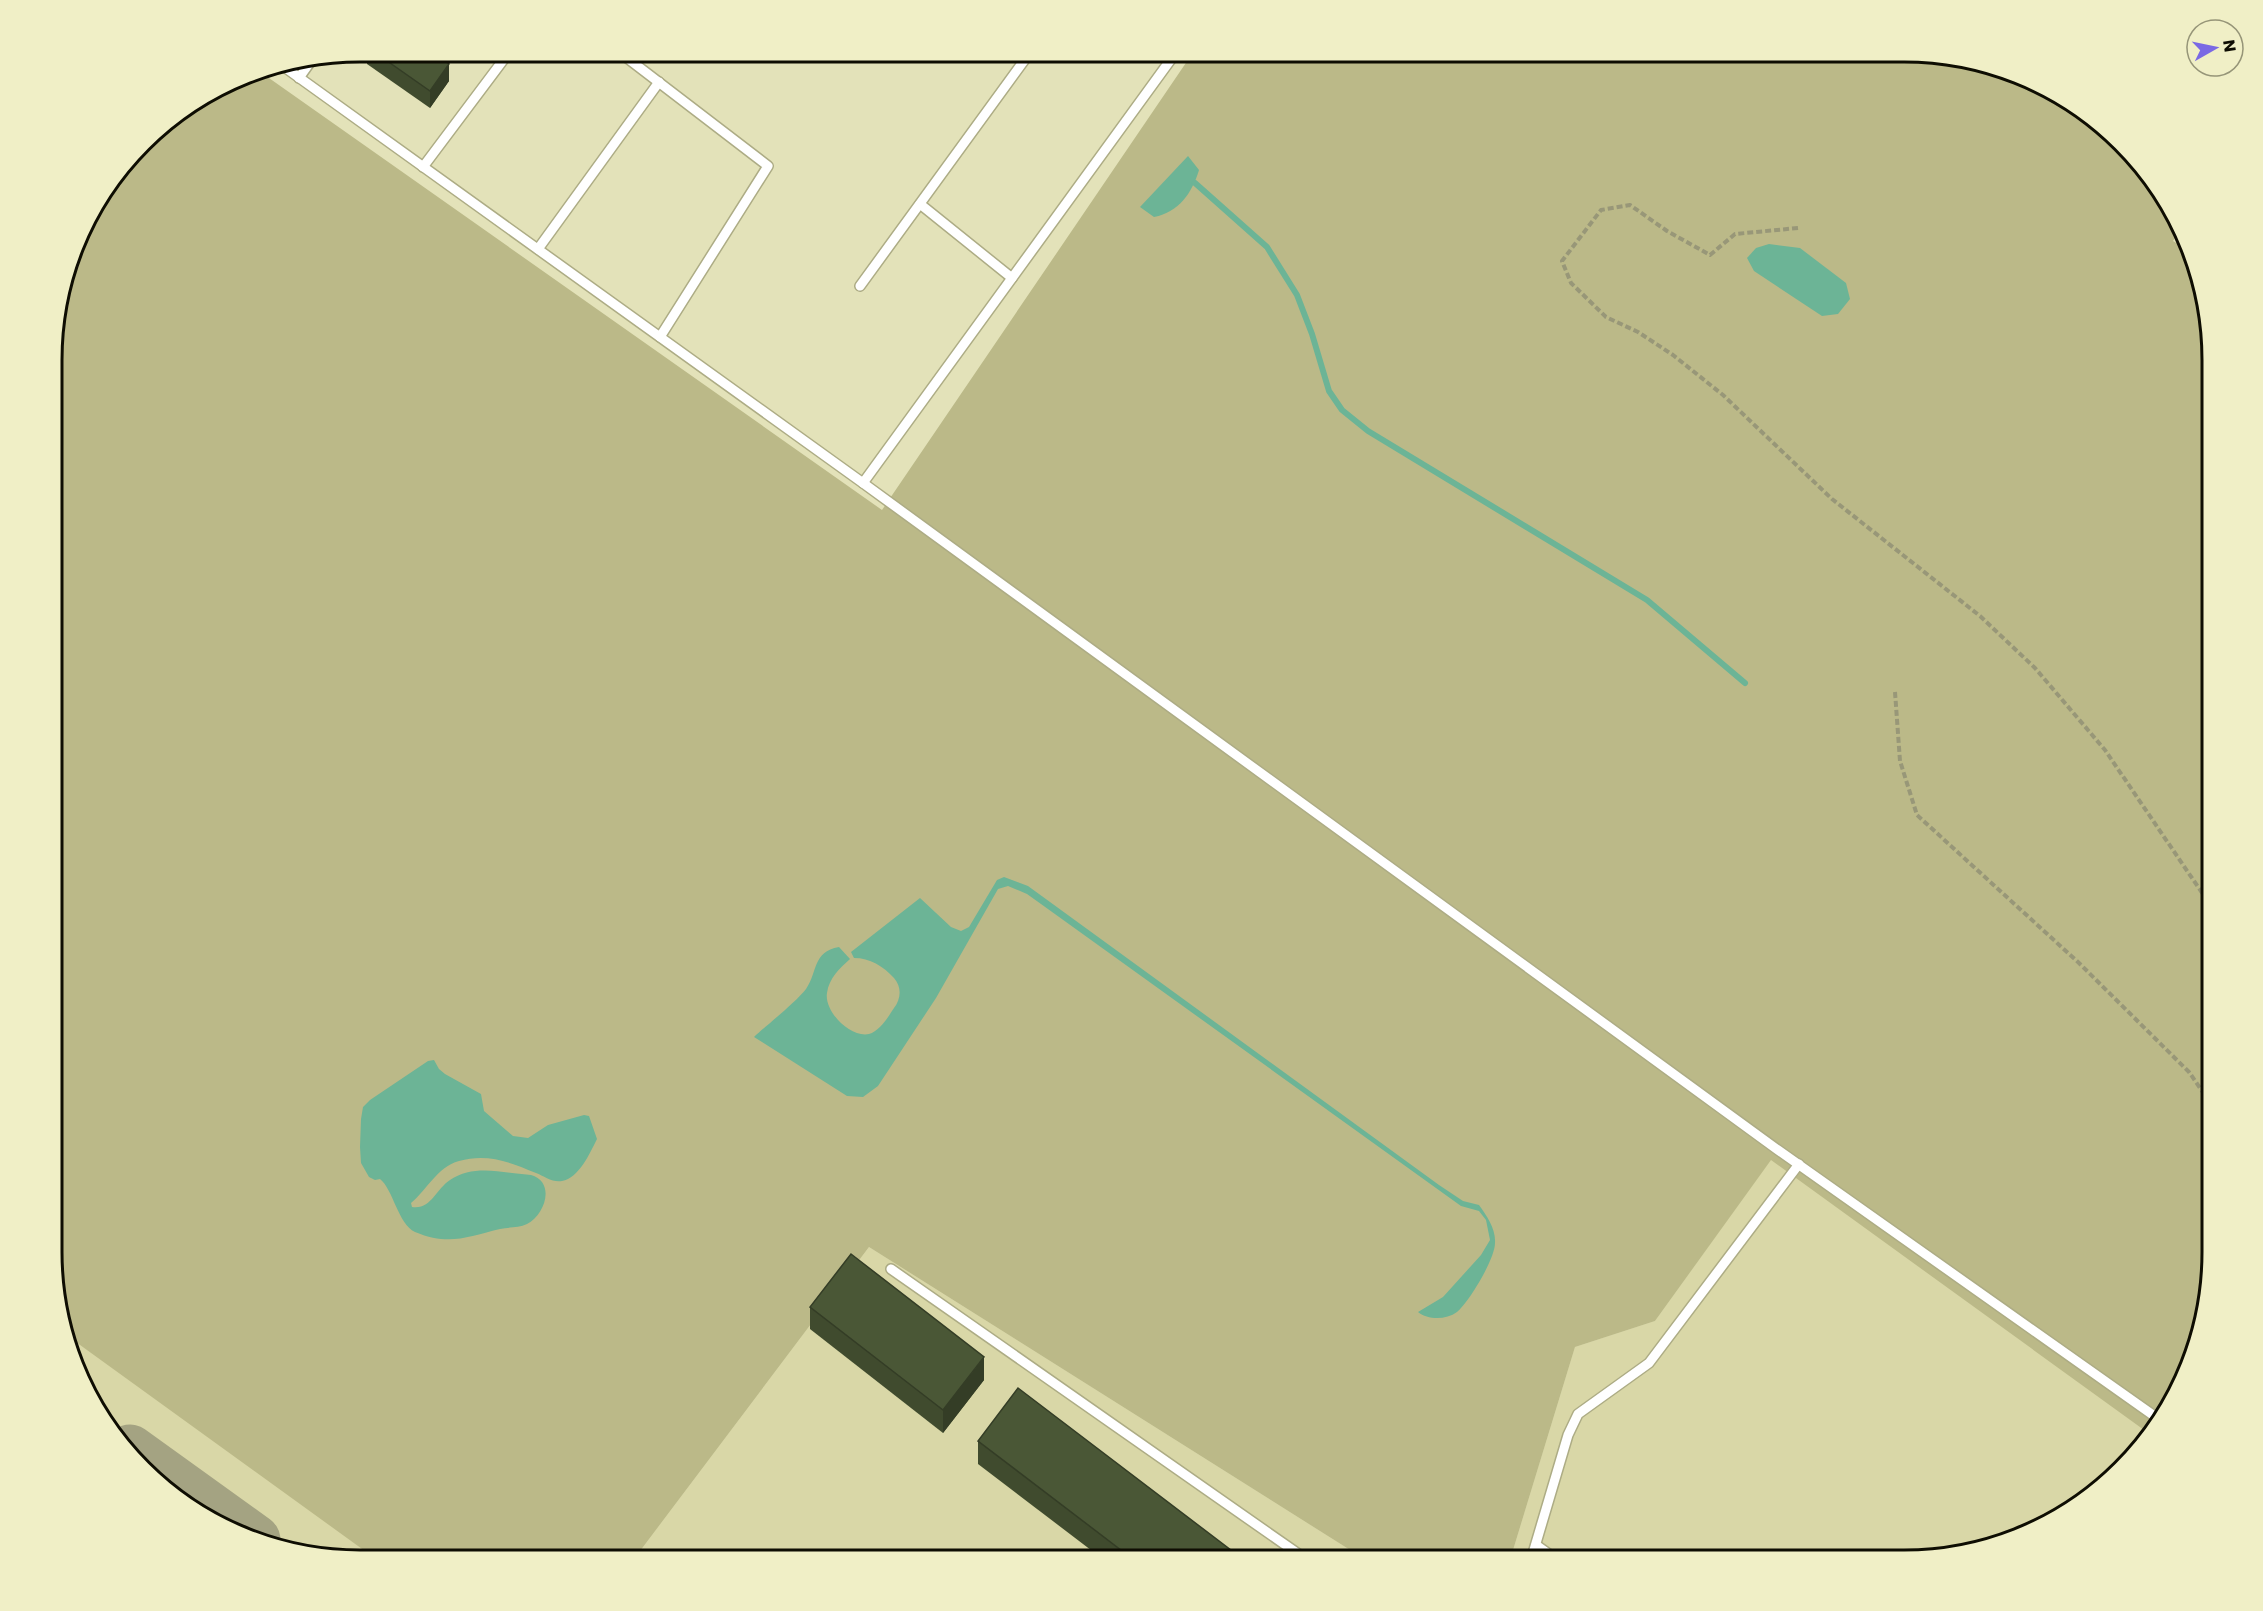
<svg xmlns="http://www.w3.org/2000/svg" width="2263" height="1611" viewBox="0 0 2263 1611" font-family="Poppins,sans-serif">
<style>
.built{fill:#d9d7a7}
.green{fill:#bbb988}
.water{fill:#6cb496}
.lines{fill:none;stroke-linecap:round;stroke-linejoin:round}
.stream{stroke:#6cb496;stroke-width:6}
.taxiway{stroke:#a4a382;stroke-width:51}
.service-casing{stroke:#adac85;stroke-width:12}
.path{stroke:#989778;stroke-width:4;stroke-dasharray:6 3;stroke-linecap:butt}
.service{stroke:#fff;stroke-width:9}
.wall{fill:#404b2e}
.shaded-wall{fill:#343d26}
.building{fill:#4a5736;stroke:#343d26;stroke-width:1.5}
.rim{fill:none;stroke:#0e0d02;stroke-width:3}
</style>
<rect width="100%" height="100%" fill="#e3e2b9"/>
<g class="built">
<path d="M1771,1159L2174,1394L2148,1440L2092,1496L2040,1528L1983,1550L1904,1560H1510L1575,1347L1655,1321Z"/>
<path d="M54,1241L493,1559H339L242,1537L171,1496L92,1406L54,1292Z"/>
<path d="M869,1247L1366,1560L634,1559Z"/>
</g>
<path class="green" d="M1194,51L1924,52L2003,67L2092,115L2136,156L2180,223L2182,228L2173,241L2188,250L2211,339V1272L2189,1369L2151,1435L1771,1160L1655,1321L1575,1347L1510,1560H1366L869,1247L634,1559H376L69,1337L54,1292V319L83,223L156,128L242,74L259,71L882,510Z"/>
<g class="water">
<path d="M1188,156L1199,170C1192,193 1179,212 1154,217L1140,207Z"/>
<path d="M1769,244L1800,248L1846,283L1850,299L1838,314L1822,316L1754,271L1747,258L1756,248Z"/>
<path d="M1004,877L1028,886L1439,1185L1463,1201L1479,1205C1487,1216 1496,1229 1495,1243C1495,1259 1469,1302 1457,1312C1446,1320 1428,1320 1418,1312L1443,1297L1481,1255L1490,1240L1486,1220L1479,1211L1461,1206L1041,904L1027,894L1008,886L998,889L936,998L878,1086L863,1097L847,1096L754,1037C768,1024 795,1003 806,989C818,972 812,952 839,947L850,959C840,968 829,978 827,993C824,1011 850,1038 869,1034C880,1031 888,1017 894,1008C901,999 902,987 894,978C883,966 870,958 854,958L851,952L920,898L951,927L961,931L969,927L997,880Z"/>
<path d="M434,1060L439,1069L445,1074L481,1094L484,1111L513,1136L528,1138L548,1125L584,1115L589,1116L597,1139C590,1153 579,1178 562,1181C553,1183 544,1176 536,1173C510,1162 487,1153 459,1161C437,1167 427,1190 411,1203L412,1207C431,1210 436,1189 450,1180C469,1167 491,1170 512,1173C518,1174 525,1174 531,1175C556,1182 545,1215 527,1224C519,1228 509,1227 500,1229C467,1237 449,1246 415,1232C398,1224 393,1189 380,1179L375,1180L369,1177L361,1163L360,1147L361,1119L363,1107L370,1100L428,1061Z"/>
</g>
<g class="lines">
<path class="stream" d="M1195,183L1267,247L1297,295L1312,334L1329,391L1342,410L1368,431L1647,600L1745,683"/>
<path class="taxiway" d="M130,1450L255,1540"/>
<g class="service-casing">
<g id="service">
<path d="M618,51L768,166L660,337"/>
<path d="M283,66L863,483L1778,1150L2160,1420"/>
<path d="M299,78L311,61"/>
<path d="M423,167L510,51"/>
<path d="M920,204L1012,278"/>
<path d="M538,249L659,82"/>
<path d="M860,286L1031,51"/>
<path d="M863,483L1177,51"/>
<path d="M891,1269L1307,1560"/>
<path d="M1536,1545L1557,1560"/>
<path d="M1531,1560L1568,1435L1578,1414L1649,1363L1799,1164"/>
</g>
</g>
<g class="path">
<path d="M1798,228L1735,234L1710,255L1667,231L1630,205L1601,210L1562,261L1571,283L1606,317L1638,332L1673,355L1723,395L1832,499L1980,616L2035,668L2105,750L2211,906"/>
<path d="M1895,692L1900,761L1917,815L2079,963L2189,1072L2211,1104"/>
</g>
<use href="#service" class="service"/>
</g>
<g class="wall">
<path d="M367,51H431L449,81L430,108L367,64Z"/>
<path d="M810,1307L984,1380L943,1433L810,1329Z"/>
<path d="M978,1441L1244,1560H1104L978,1464Z"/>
</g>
<g class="shaded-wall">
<path d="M449,64V81L430,108V91Z"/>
<path d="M984,1357V1380L943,1433V1410Z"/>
</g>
<g class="building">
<path d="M373,51H431L449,64L430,91Z"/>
<path d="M851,1254L984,1357L943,1410L810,1307Z"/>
<path d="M1018,1388L1244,1560H1134L978,1441Z"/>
</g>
<path d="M0 0H2263V1611H0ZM360 62H1904A298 298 0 0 1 2202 360V1252A298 298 0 0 1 1904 1550H360A298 298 0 0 1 62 1252V360A298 298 0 0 1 360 62Z" fill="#f0efc6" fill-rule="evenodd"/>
<path class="rim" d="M360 62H1904A298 298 0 0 1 2202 360V1252A298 298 0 0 1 1904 1550H360A298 298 0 0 1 62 1252V360A298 298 0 0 1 360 62Z"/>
<g transform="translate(2215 48) rotate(81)"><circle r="28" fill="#f0efc6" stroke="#969578" stroke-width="1.5"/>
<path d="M0-4.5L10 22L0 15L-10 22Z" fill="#7a69e4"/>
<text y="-9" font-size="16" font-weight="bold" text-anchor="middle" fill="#0e0d02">N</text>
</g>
</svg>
